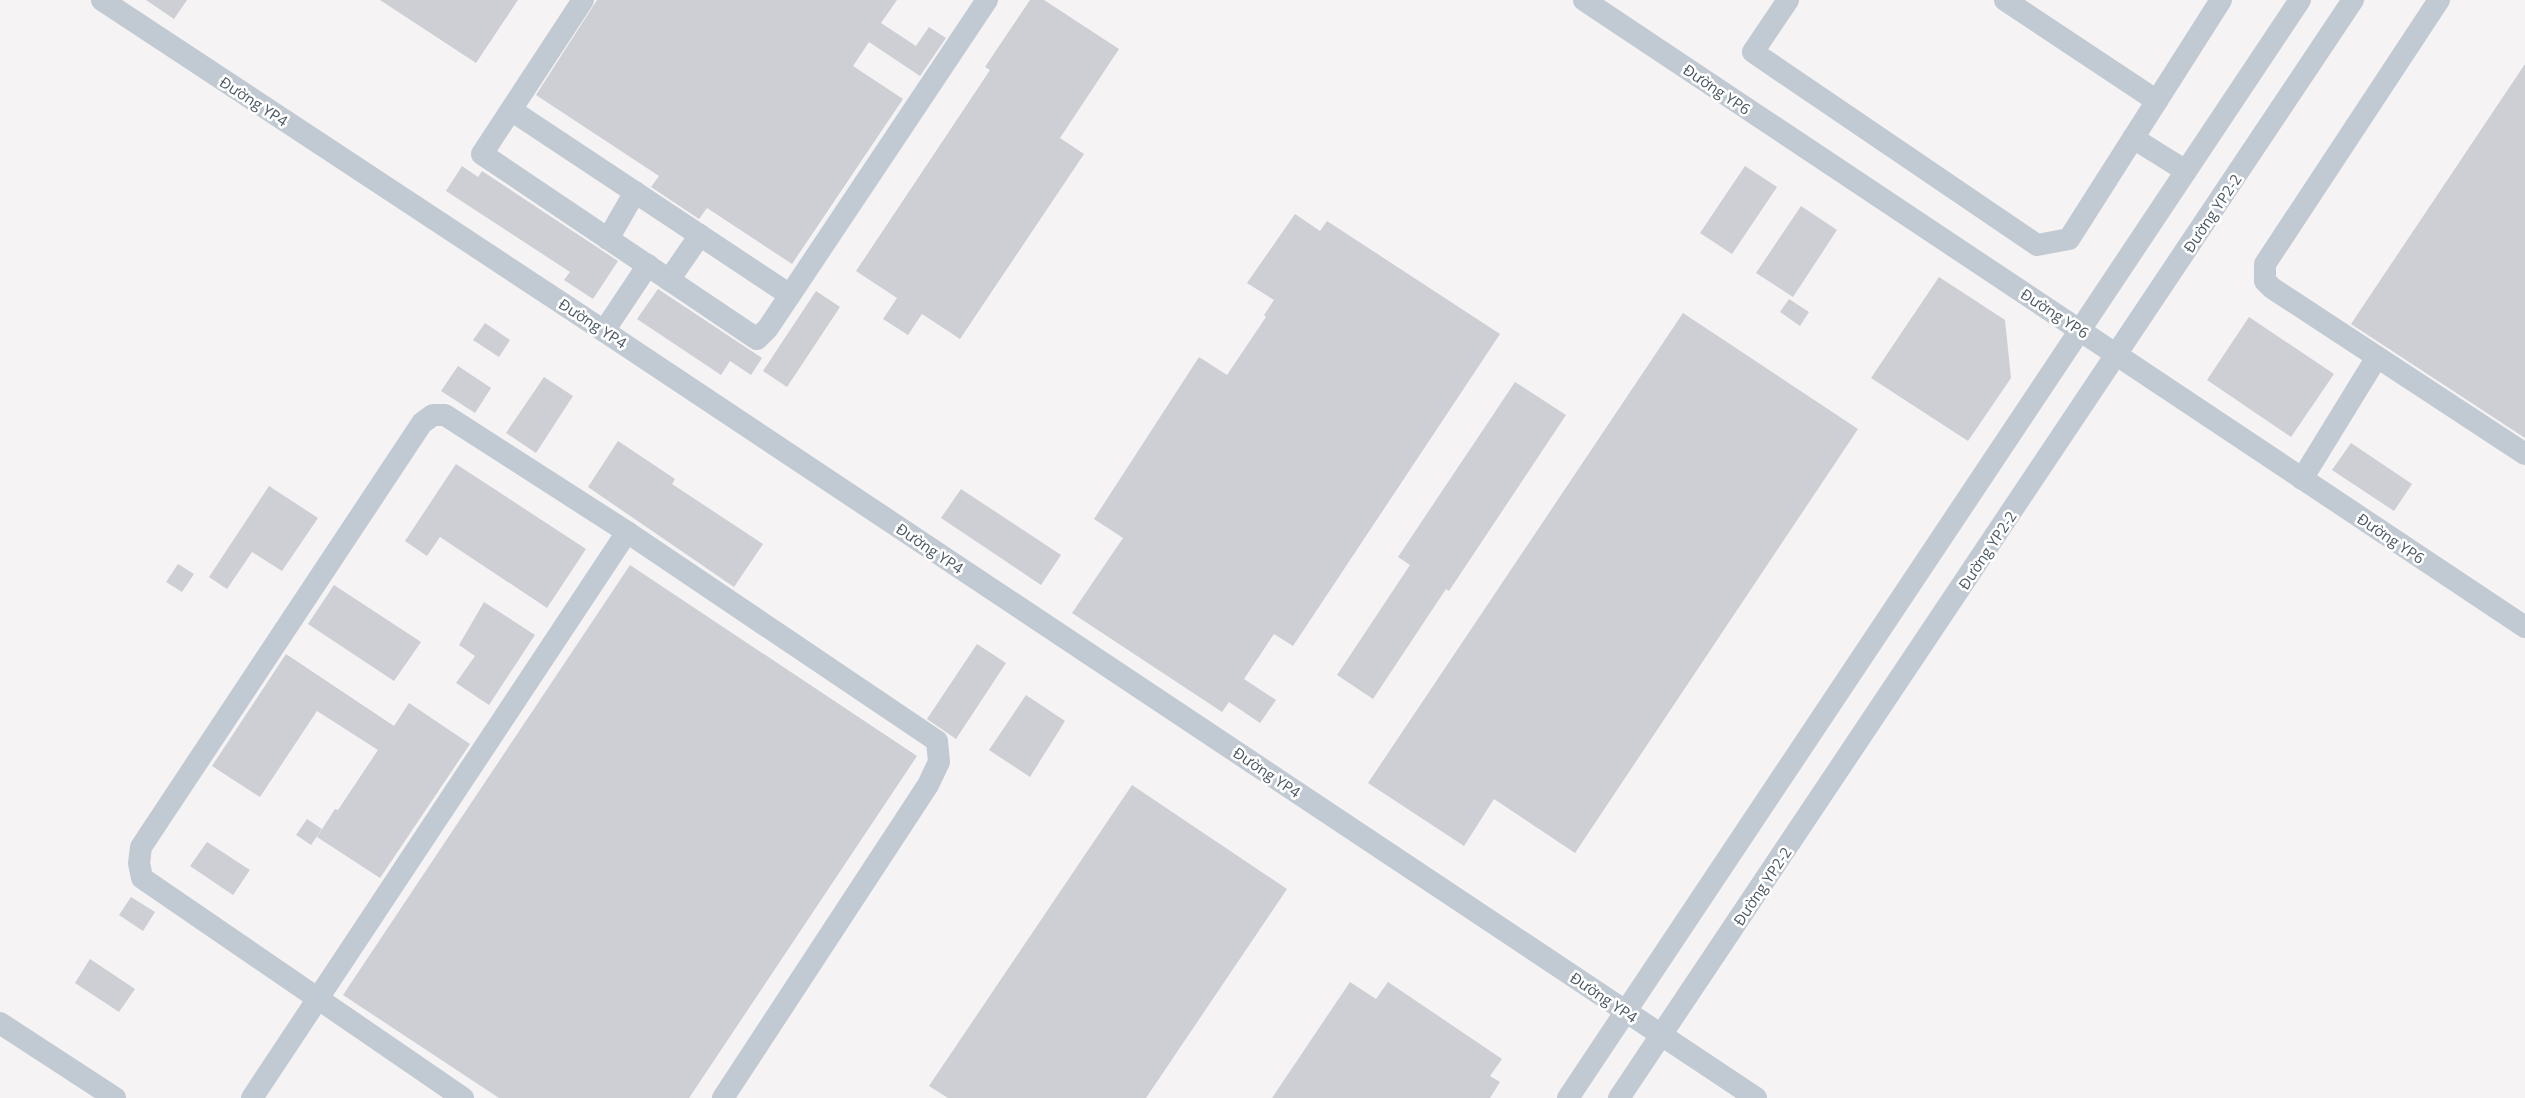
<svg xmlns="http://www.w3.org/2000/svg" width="2525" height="1098" viewBox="0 0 2525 1098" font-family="'Open Sans',sans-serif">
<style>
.building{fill:#cdcfd5}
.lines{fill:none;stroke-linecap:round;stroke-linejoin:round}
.minor{stroke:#c1cad2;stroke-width:22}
.labels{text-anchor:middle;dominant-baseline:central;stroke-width:5;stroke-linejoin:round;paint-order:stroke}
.street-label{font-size:15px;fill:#4a5661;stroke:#fff}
</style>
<rect width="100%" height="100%" fill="#f5f3f3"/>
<g class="building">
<path d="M146,0H187L174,19Z"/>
<path d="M380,0H518L476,63Z"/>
<path d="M597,0H897L881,23L916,46L929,27L946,38L920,76L869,42L853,66L903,99L792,264L707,208L699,219L651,187L659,176L536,95Z"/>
<path d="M1030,0H1044L1119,49L1060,138L1084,154L960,339L922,314L908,335L883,319L897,298L856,271L990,70L985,67Z"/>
<path d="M2525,64V438L2351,324Z"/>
<path d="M462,166L478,177L482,171L618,261L593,299L564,280L570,272L446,191Z"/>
<path d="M1745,166L1777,187L1732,254L1700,233Z"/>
<path d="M1801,206L1837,230L1793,297L1756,273Z"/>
<path d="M1295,214L1320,231L1327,221L1500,334L1293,646L1274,634L1244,679L1276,700L1260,723L1229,702L1222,712L1072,613L1123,538L1094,519L1199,357L1227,375L1266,317L1264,315L1274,300L1247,283Z"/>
<path d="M1939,277L2005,320L2011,378L1968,441L1871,378Z"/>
<path d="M658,289L762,358L751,375L730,361L721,375L637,319Z"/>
<path d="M816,291L840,307L787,387L763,371Z"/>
<path d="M1789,299L1809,312L1800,326L1780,312Z"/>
<path d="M1683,313L1858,429L1575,853L1494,799L1464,846L1368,783Z"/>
<path d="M2249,317L2334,374L2291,437L2207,380Z"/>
<path d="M485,323L510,340L499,357L473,340Z"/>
<path d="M458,366L491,388L475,413L441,391Z"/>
<path d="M544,377L573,396L536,453L506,433Z"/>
<path d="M1515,382L1566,415L1449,591L1446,589L1373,699L1337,675L1410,565L1398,557Z"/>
<path d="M618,441L675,479L672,484L763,544L734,587L588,487Z"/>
<path d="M2351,443L2412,484L2394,511L2332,470Z"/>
<path d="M456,464L586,549L547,608L440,537L427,556L405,541Z"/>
<path d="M269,486L318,518L282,571L252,552L227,589L209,577Z"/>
<path d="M961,489L1061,555L1041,585L941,518Z"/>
<path d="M178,564L194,574L182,592L166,582Z"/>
<path d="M630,565L917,756L689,1098H499L343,995Z"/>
<path d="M334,585L421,642L394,681L308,624Z"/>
<path d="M484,602L535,635L489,705L456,683L475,656L459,645Z"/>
<path d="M977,644L1006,663L956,739L927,719Z"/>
<path d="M286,654L394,726L409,703L470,744L380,878L317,837L335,809L338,810L378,750L317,711L260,797L212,766Z"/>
<path d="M1026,695L1065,721L1030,777L989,750Z"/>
<path d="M1132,785L1287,889L1146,1098H948L929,1086Z"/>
<path d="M307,819L322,829L311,845L296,835Z"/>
<path d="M207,842L250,870L233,895L190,866Z"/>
<path d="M131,897L155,912L143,931L119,915Z"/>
<path d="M90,959L135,989L119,1012L75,983Z"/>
<path d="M1350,982L1376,999L1388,982L1502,1059L1490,1076L1500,1082L1490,1098H1272Z"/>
</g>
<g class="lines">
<g class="minor">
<path d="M102,0L604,331L1756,1098"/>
<path d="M583,0L482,154L757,339L768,328L987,0"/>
<path d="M1584,0L2525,627"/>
<path d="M1788,0L1753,52L2037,245L2069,239L2221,0"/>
<path d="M2005,0L2157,101"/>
<path d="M2439,0L2265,264V281L2272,288L2525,454"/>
<path d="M511,110L790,295"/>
<path d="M2133,138L2186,171"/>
<path d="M608,239L635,192"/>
<path d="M669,280L700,235"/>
<path d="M604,331L648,265"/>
<path d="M2302,479L2377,357"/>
<path d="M0,1023L115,1098"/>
<path d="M252,1098L627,532"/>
<path d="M463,1098L142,878L139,863L141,847L422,423L433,415H445L627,532L937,741L939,762L928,785L723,1098"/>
<path d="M1568,1098L2300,0"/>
<path d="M1619,1098L2353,0"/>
</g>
</g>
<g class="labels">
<g class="street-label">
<text transform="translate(1717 89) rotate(34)">Đường YP6</text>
<text transform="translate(254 101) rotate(33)">Đường YP4</text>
<text transform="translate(2212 213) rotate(-56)">Đường YP2-2</text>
<text transform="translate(2055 313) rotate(33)">Đường YP6</text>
<text transform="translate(593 323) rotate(33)">Đường YP4</text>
<text transform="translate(2391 538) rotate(34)">Đường YP6</text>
<text transform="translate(930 548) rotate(34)">Đường YP4</text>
<text transform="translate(1987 550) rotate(-56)">Đường YP2-2</text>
<text transform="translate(1267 772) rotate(34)">Đường YP4</text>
<text transform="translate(1762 886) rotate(-56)">Đường YP2-2</text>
<text transform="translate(1604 997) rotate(34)">Đường YP4</text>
</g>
</g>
</svg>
